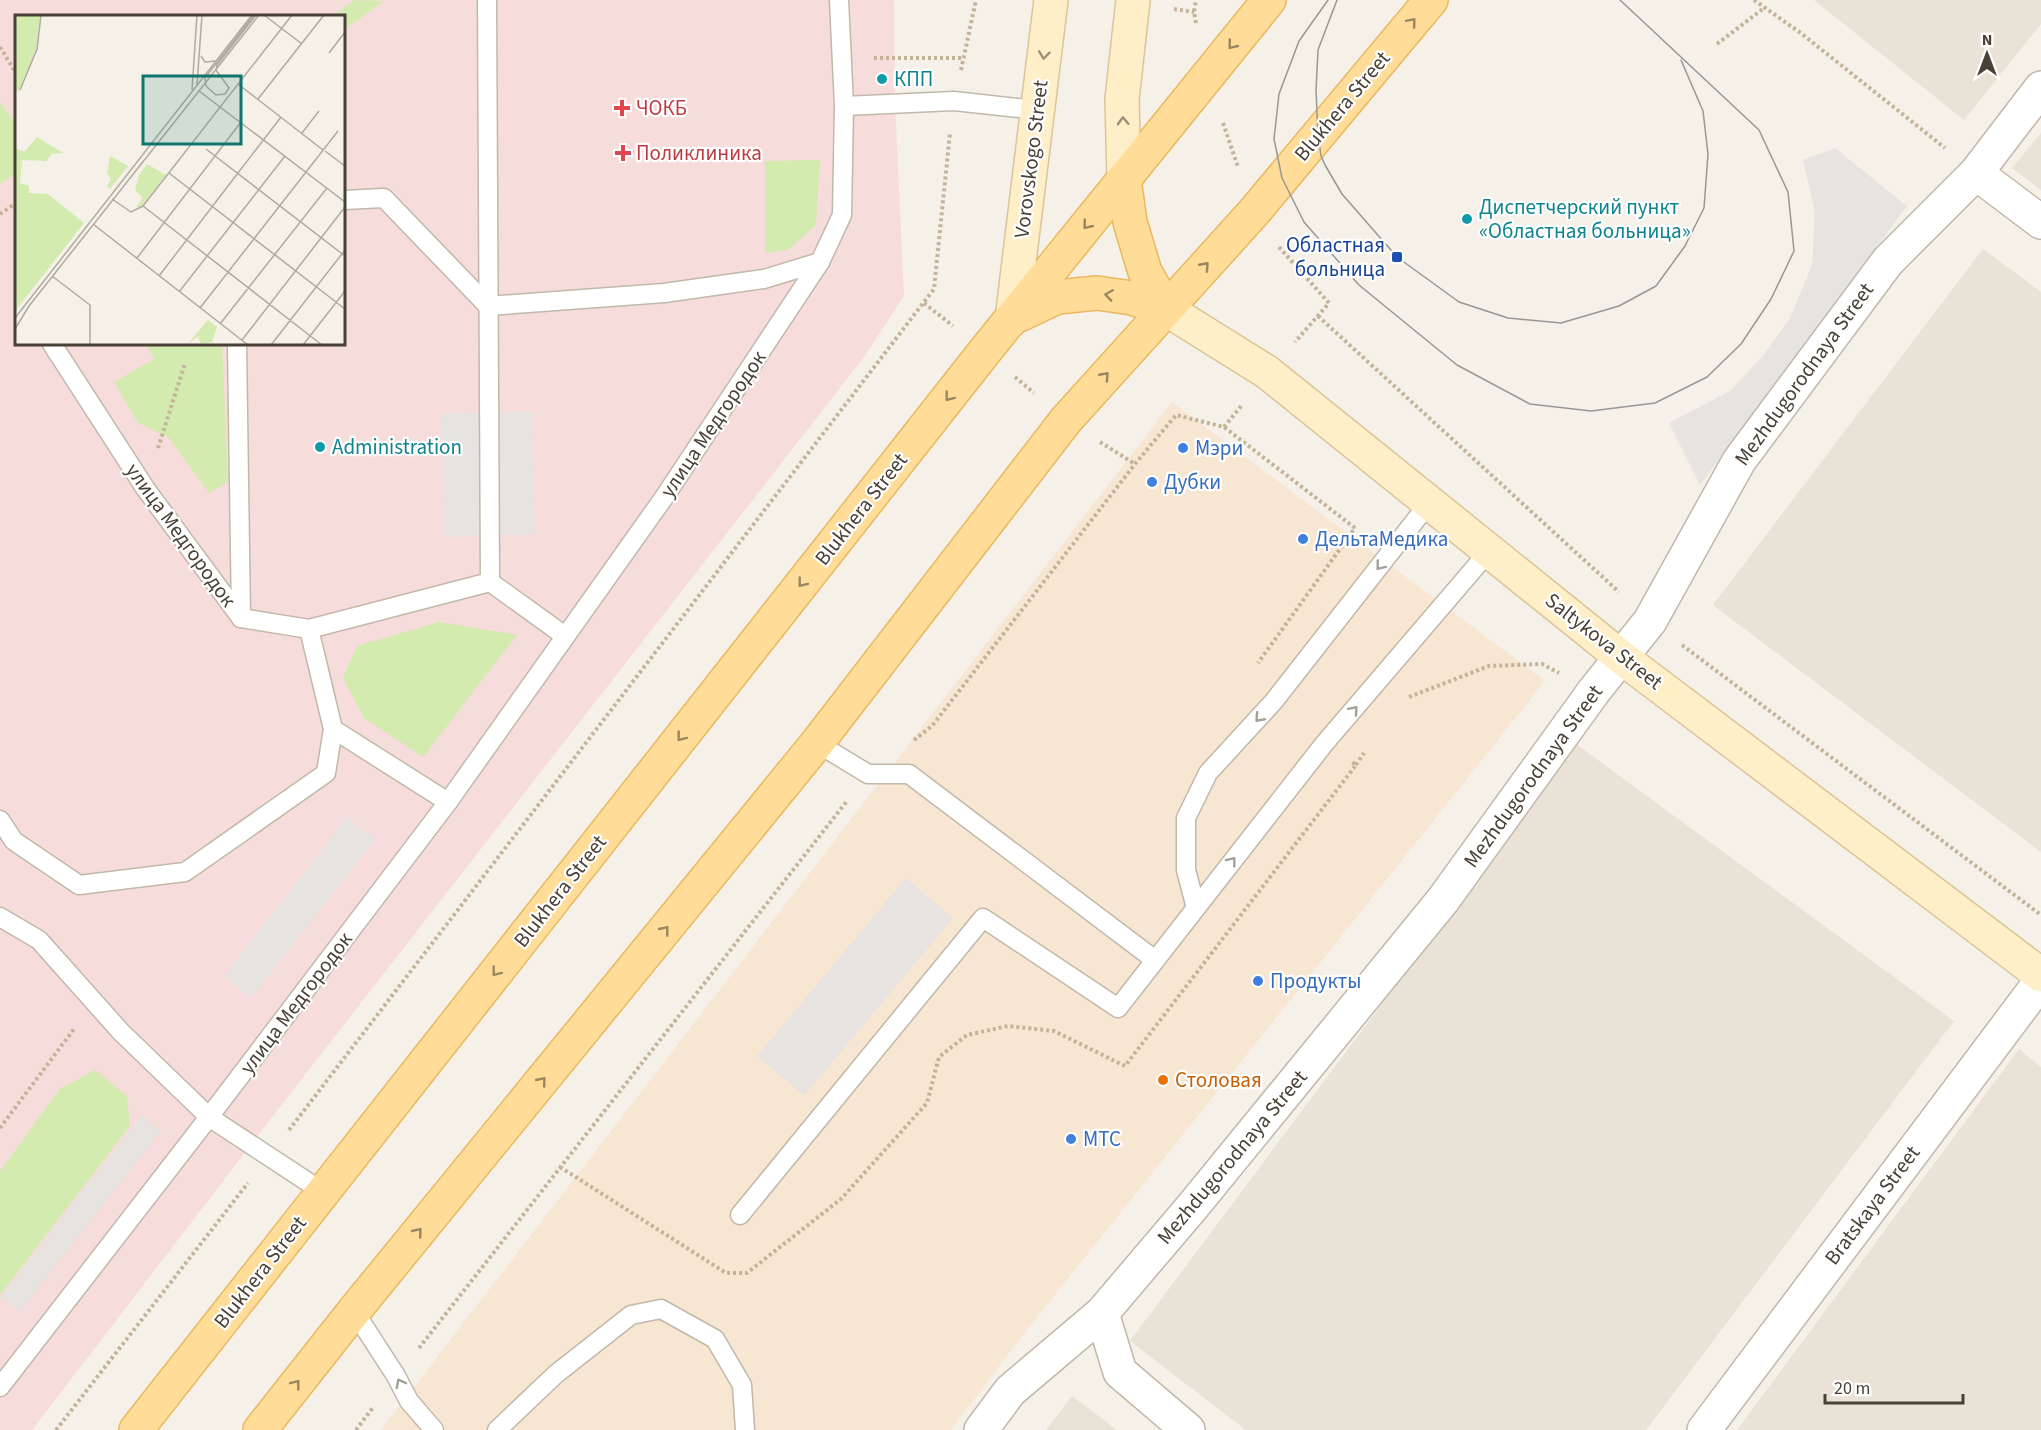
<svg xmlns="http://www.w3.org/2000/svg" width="2041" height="1430" viewBox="0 0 2041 1430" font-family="'Source Sans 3',sans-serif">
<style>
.residential{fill:#e9e2d6}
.commercial{fill:#f7e6d2}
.medical{fill:#f6dddb;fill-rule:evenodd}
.green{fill:#d3ebaf}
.parking{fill:#e6e3e0}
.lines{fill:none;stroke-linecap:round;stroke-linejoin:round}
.lane-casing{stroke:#c1b8aa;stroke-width:21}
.street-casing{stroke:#c1b8aa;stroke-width:36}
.secondary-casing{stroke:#dac598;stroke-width:36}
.primary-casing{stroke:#e9b961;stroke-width:36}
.path{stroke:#c3b39a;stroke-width:4;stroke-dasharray:3 3;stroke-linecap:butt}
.lane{stroke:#fff;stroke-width:18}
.street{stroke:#fff;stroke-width:33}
.secondary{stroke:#ffefc8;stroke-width:33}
.primary{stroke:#ffdc97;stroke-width:33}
.tram{stroke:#979797;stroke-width:1.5}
.oneway{stroke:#9b8662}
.oneway2{stroke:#9b8f78}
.oneway3{stroke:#a4a09a}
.culture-dot{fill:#0f9aa8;stroke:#fff;stroke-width:2}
.health-dot{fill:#e0444e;stroke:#fff;stroke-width:2}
.transit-dot{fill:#1a4fb4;stroke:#fff;stroke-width:2}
.shop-dot{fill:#3f7fe0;stroke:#fff;stroke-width:2}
.food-dot{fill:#e8710a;stroke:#fff;stroke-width:2}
.labels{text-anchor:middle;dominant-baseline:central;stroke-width:4.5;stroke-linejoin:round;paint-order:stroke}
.culture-label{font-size:21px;fill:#0d838f;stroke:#fff;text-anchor:start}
.street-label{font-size:21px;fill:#494036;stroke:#fff}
.health-label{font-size:21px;fill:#be3a42;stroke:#fff;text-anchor:start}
.transit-label{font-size:21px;fill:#164399;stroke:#fff;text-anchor:end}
.shop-label{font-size:21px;fill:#366cbe;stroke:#fff;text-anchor:start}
.food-label{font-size:21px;fill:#c56008;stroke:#fff;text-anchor:start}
.inset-road{fill:none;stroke:#b0aaa1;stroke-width:1.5}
.view{fill:#0f766e;fill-opacity:0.15;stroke:#0f766e;stroke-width:3}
.inset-edge{fill:none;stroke:#494036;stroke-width:3}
</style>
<rect width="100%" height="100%" fill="#f5f0e8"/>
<g class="residential">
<path d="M1814,0H2041V24L1964,120Z"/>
<path d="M2041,133V190L2012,168Z"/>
<path d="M1983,249L2041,292V852L1713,605Z"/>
<path d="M1576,744L1954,1021L1646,1430H1246L1130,1341Z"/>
<path d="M2019,1049L2041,1067V1430H1737Z"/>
<path d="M1072,1396L1117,1430H1046Z"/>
</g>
<path class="commercial" d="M1172,402L1545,681L1022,1336L951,1430H381Z"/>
<path class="medical" d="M0,0H894L895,103L904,296L864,357L283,1103L32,1430H0ZM16,16H344V344H16Z"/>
<g class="green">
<path d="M355,0L384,1L344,30V16H332Z"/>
<path d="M0,102L16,123V173L0,184Z"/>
<path d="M820,160L816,225L788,250L765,253V161Z"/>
<path d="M146,344H222L228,481L209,493L169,438L138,423L114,382L154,359Z"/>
<path d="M439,622L517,635L423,757L364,718L343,678L357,646Z"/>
<path d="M95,1070L127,1096L130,1126L0,1295V1171L60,1089Z"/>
</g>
<g class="parking">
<path d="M1835,148L1907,206L1700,485L1669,423L1730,391L1763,356L1790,318L1812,265L1815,213L1803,160Z"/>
<path d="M531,411L535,534L444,537L441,414Z"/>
<path d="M347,817L375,839L251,998L224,976Z"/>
<path d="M906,878L953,918L804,1096L757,1056Z"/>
<path d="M142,1115L161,1130L20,1311L1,1297Z"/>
</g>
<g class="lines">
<g class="lane-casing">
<g id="lane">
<path d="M844,106L954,101L1037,110"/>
<path d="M344,200L384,198L488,306L664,293L764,279L820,262"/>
<path d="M52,344L145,488L241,618L309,629L333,729L448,802"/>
<path d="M237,344L241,618"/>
<path d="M490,582L565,636"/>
<path d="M309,629L490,582L487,0"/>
<path d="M817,743L868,774H909L1155,960"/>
<path d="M0,820L14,841L79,885L185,872L326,773L333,729"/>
<path d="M1196,908L1186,870V818L1208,773L1274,701L1429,503"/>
<path d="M0,917L39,940L121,1032L209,1117L323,1192"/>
<path d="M740,1215L983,918L1118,1008L1324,744L1490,550"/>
<path d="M354,1311L396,1376L409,1401L434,1430"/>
<path d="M0,1387L209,1117L448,802L665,496L820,262L842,215L844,106L839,0"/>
<path d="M497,1430L556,1374L631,1315L661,1309L715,1339L742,1385L745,1430"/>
</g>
</g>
<g class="street-casing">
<g id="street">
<path d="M1976,173L2041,222"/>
<path d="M1102,1313L1120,1372L1188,1430"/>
<path d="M981,1430L1010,1391L1102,1313L1193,1206L1443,900L1594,691L1650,621L1739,461L1888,261L1976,173L2041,88"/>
<path d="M1704,1430L2041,981"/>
</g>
</g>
<g class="secondary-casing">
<g id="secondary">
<path d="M1124,179L1122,99L1133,0"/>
<path d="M1166,309L1267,372L1621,657L2041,975"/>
<path d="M1012,319L1051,0"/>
</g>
</g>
<g class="primary-casing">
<g id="primary">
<path d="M1124,179L1130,222L1145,272L1166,309"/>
<path d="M1019,315L1057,297L1097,293L1132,298L1166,309"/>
<path d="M136,1430L985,351L1269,0"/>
<path d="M260,1430L354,1311L817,743L1066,420L1254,212L1431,0"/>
</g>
</g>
<g class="path">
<path d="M1754,0L1802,34L1945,148"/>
<path d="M1174,9L1194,12"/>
<path d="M1196,23L1194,12L1196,0"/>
<path d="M1717,44L1764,8"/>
<path d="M0,47L16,73"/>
<path d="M874,58H963"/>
<path d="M961,70L976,0"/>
<path d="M1223,123L1238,167"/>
<path d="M0,214L16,203"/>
<path d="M1279,247L1329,303L1295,342"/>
<path d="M924,303L953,326"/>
<path d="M1318,316L1619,592"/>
<path d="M1015,377L1034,393"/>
<path d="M1224,427L1242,405"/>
<path d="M1100,442L1135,464"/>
<path d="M158,448L185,363"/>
<path d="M1682,645L2041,915"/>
<path d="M1409,697L1489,666L1542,664L1559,673"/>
<path d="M914,740L932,726L1135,464L1176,415L1224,427L1355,528L1258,663"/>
<path d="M1356,765L1364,753"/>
<path d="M0,1128L74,1029"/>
<path d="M289,1130L934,289L950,133"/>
<path d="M560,1167L726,1273H747L841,1199L927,1103L939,1057L967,1035L1008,1026L1054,1031L1125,1066L1356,765L1352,762"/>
<path d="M419,1348L847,801"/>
<path d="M56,1430L248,1183"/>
<path d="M356,1430L374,1406"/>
</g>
<use href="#lane" class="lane"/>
<use href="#street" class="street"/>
<use href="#secondary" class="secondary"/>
<use href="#primary" class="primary"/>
<g class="tram">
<path d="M1328,0L1299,41L1279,94L1274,139L1282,178L1304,222L1359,285L1457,365L1530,404L1591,411L1655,403L1707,377L1741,344L1771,299L1794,251L1788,192L1759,130L1620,0"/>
<path d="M1337,0L1318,50L1316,90L1318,134L1321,156L1325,165L1342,194L1397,257L1459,302L1508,318L1561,323L1619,306L1656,286L1685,246L1704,208L1708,154L1703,111L1681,60"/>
</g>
</g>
<defs><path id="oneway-chevron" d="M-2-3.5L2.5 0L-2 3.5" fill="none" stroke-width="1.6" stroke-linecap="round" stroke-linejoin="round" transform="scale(1.5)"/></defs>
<g class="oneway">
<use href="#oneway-chevron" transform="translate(1412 22) rotate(-50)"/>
<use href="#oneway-chevron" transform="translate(1232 45) rotate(129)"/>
<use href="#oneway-chevron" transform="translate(1087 225) rotate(129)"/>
<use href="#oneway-chevron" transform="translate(1205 266) rotate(-48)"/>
<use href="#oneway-chevron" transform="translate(1109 295) rotate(-172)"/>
<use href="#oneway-chevron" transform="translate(1105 376) rotate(-48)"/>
<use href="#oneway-chevron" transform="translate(949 397) rotate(128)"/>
<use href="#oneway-chevron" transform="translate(802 583) rotate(128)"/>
<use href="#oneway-chevron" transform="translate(681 737) rotate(128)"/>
<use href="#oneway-chevron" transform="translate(665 930) rotate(-51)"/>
<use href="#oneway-chevron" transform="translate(496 972) rotate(128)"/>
<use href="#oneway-chevron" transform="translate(542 1081) rotate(-51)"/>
<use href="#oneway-chevron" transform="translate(418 1232) rotate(-51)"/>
<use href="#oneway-chevron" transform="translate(296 1384) rotate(-52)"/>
</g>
<g class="oneway2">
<use href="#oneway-chevron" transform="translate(1044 55) rotate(97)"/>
<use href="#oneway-chevron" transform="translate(1123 121) rotate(-92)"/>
</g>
<g class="oneway3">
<use href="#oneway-chevron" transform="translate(1380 566) rotate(128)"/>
<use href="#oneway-chevron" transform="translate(1354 710) rotate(-49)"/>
<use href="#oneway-chevron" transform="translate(1259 718) rotate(132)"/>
<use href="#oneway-chevron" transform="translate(1232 861) rotate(-52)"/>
<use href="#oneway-chevron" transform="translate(400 1383) rotate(-118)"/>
</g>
<g class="culture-dot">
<circle cx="882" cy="79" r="6"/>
<circle cx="1467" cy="219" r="6"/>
<circle cx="320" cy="447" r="6"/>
</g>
<g class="health-dot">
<path d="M619 99h6v6h6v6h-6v6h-6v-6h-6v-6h6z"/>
<path d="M620 144h6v6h6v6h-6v6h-6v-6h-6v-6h6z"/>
</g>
<rect class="transit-dot" x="1391" y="251" width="12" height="12" rx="3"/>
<g class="shop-dot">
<circle cx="1183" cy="448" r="6"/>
<circle cx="1152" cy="482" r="6"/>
<circle cx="1303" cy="539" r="6"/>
<circle cx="1258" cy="981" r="6"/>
<circle cx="1071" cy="1139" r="6"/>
</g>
<circle class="food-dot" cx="1163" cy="1080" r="6"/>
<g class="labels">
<g class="culture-label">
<text x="894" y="79">КПП</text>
<text x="1479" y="207">Диспетчерский пункт<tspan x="1479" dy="24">«Областная больница»</tspan></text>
<text x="332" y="447">Administration</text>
</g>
<g class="street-label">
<text transform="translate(1342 106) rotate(-50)">Blukhera Street</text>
<text transform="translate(1031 159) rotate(-83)">Vorovskogo Street</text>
<text transform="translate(1804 374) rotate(-54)">Mezhdugorodnaya Street</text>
<text transform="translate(713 424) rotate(-56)">улица Медгородок</text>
<text transform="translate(861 509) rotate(-52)">Blukhera Street</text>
<text transform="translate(181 535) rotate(54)">улица Медгородок</text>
<text transform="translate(1604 641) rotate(38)">Saltykova Street</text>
<text transform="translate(1533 776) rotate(-54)">Mezhdugorodnaya Street</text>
<text transform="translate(560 891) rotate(-52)">Blukhera Street</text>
<text transform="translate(296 1003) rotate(-53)">улица Медгородок</text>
<text transform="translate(1232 1157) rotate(-50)">Mezhdugorodnaya Street</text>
<text transform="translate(1872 1205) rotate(-53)">Bratskaya Street</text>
<text transform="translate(260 1272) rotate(-52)">Blukhera Street</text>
</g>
<g class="health-label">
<text x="636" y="108">ЧОКБ</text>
<text x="636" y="153">Поликлиника</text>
</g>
<g class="transit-label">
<text x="1385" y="245">Областная<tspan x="1385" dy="24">больница</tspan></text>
</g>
<g class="shop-label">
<text x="1195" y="448">Мэри</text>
<text x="1164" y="482">Дубки</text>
<text x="1315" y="539">ДельтаМедика</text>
<text x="1270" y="981">Продукты</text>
<text x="1083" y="1139">МТС</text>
</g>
<g class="food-label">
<text x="1175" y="1080">Столовая</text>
</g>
</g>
<g transform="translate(15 15)">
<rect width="330" height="330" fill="#f5f0e8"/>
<path d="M0,0H25L21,34L4,76L0,75ZM22,122L48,138L37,139L31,146L7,145L5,168L14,171V178L33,179L69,208L0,296V133L9,137ZM95,141L113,151L95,174L92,171L96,164L92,158ZM132,149L151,160L126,192H121L128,183L120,175L124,160ZM193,305L202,312L197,327L186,329L183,321L172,330Z" fill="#d3ebaf"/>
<path class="inset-road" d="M239,0L190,63L191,71L201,80L210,79L214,73L201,55L202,50L241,0M249,0L287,29M314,38L330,17M186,41L190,47L201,46M223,69L308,135M182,70L187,0M5,75L22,34L26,0M177,75L182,0M184,76L330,187M243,84L309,0M287,118L304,96M191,134L330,241M310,136L330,151M154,158L330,294M97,184L116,197L128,191M128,191L277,0M128,191L307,330M78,209L233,330M122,243L226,107M37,261L75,290V330M144,261L266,102M164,277L270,141M185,293L323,116M0,303L237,0M205,309L312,173M0,314L14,291L244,0M227,325L330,192M256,330L330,235M288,330L330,276"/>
<path class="view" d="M128,61H226V129H128Z"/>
<rect width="330" height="330" class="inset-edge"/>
</g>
<g transform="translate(1987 54)" stroke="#ffffff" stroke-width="4.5" paint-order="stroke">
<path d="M0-4.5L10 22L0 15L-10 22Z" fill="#494036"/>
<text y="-9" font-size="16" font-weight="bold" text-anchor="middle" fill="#494036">N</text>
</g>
<path d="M1825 1394v9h138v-9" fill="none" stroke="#494036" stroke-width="3"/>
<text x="1834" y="1394" font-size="18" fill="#494036" stroke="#ffffff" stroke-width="4.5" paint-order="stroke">20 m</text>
</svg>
